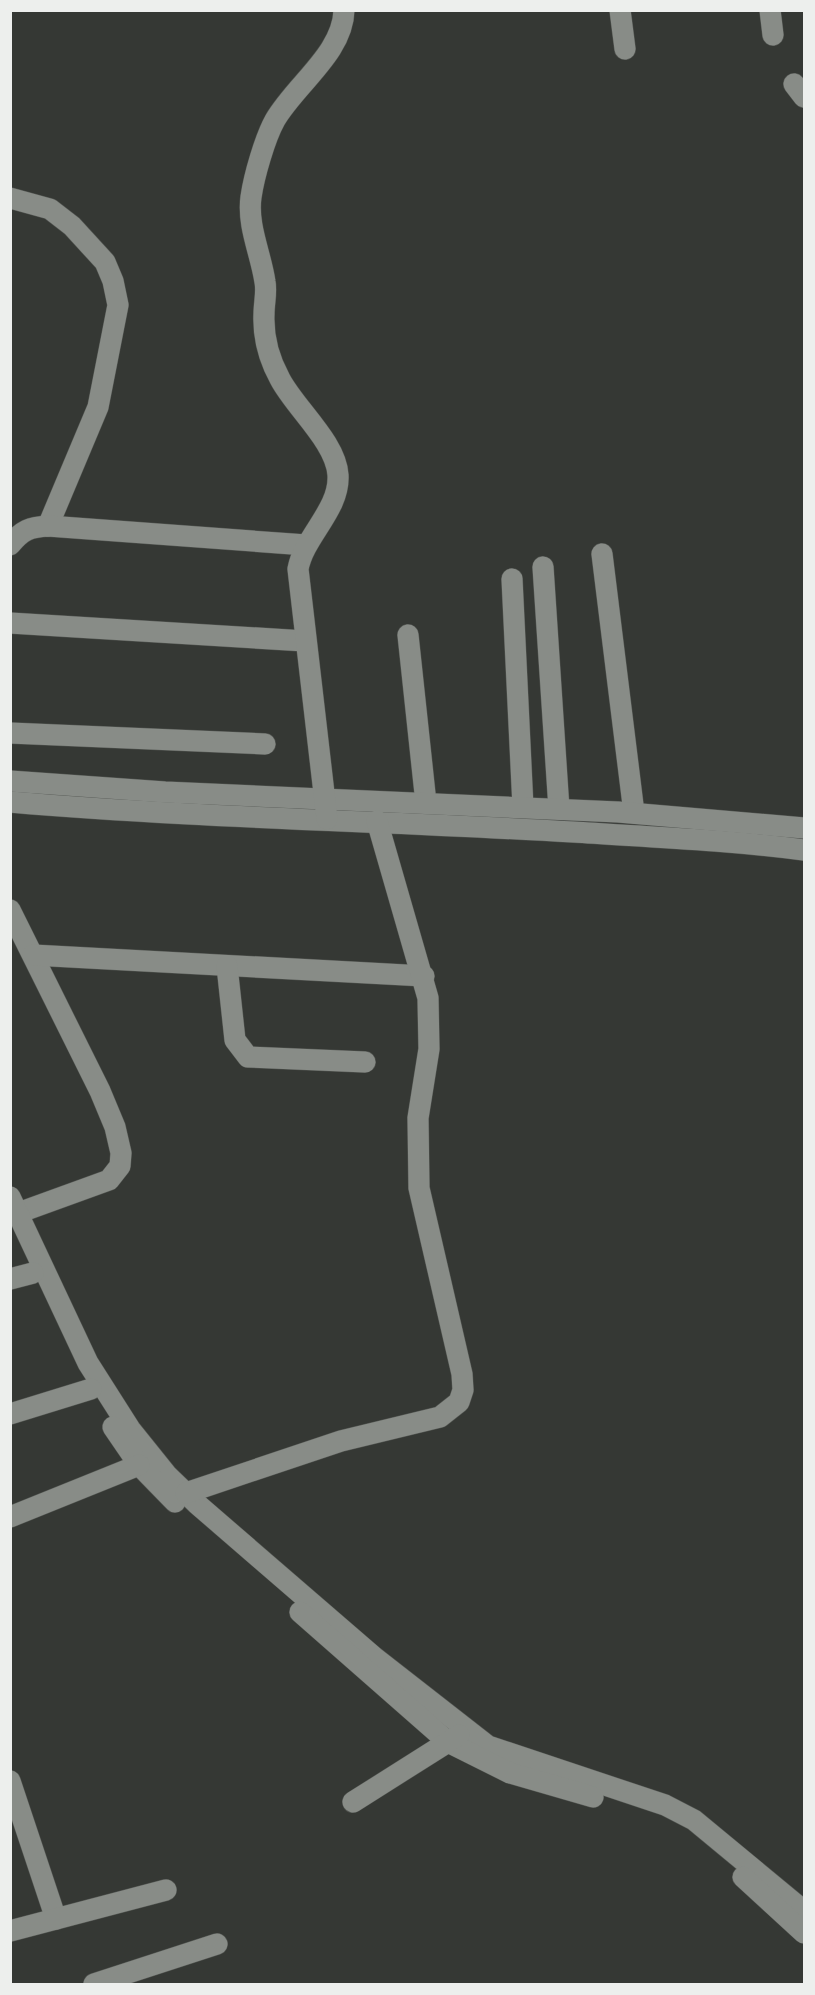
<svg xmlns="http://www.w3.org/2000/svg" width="815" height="1995" viewBox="0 0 815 1995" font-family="'Space Grotesk',sans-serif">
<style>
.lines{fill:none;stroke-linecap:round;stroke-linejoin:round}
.minor-casing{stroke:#535652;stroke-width:22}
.minor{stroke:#888c87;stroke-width:21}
</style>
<rect width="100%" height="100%" fill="#353834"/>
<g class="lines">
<g class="minor-casing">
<g id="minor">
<path d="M620,10L625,49"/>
<path d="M770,10L773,35"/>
<path d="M794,84L804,97"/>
<path d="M10,198L50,209L72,226L105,262L113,281L118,305L98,407L48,526"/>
<path d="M10,545C22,530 30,527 48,526L306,545"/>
<path d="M602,554L634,813"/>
<path d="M543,567L559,809"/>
<path d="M512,579L523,807"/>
<path d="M10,623L305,641"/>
<path d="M408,635L426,803"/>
<path d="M10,733L265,744"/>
<path d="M10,781L165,792L618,812L804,828"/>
<path d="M10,802C198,818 386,821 573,832C650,837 728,840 804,850"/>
<path d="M327,819L298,569C304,536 340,510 338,475C336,442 295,408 280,379C269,359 263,336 264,314C264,303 267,292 265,282C261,254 247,226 251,197C254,176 265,138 275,120C296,84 343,53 344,10"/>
<path d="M10,910L100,1091L115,1127L121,1153L120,1166L109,1180L18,1213"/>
<path d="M33,955L424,976"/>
<path d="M227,966L235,1040L248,1057L365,1062"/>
<path d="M10,1197L88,1363L130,1429L167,1475L197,1504L374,1657L488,1746L665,1805L694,1820L804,1911"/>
<path d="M10,1279L33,1273"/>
<path d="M10,1414L91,1389"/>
<path d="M113,1427L139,1465L175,1502"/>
<path d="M186,1493L341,1441L440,1417L459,1402L463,1390L462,1374L419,1188L418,1118L429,1049L428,998L377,821"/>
<path d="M10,1517L139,1465"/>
<path d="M300,1612L448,1742L510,1773L593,1797"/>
<path d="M10,1781L56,1919"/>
<path d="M353,1802L459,1735"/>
<path d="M743,1877L804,1933"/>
<path d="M10,1931L166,1890"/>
<path d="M94,1984L217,1944"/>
</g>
</g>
<use href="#minor" class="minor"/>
</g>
<rect width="815" height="1995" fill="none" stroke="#edefed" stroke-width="24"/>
</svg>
